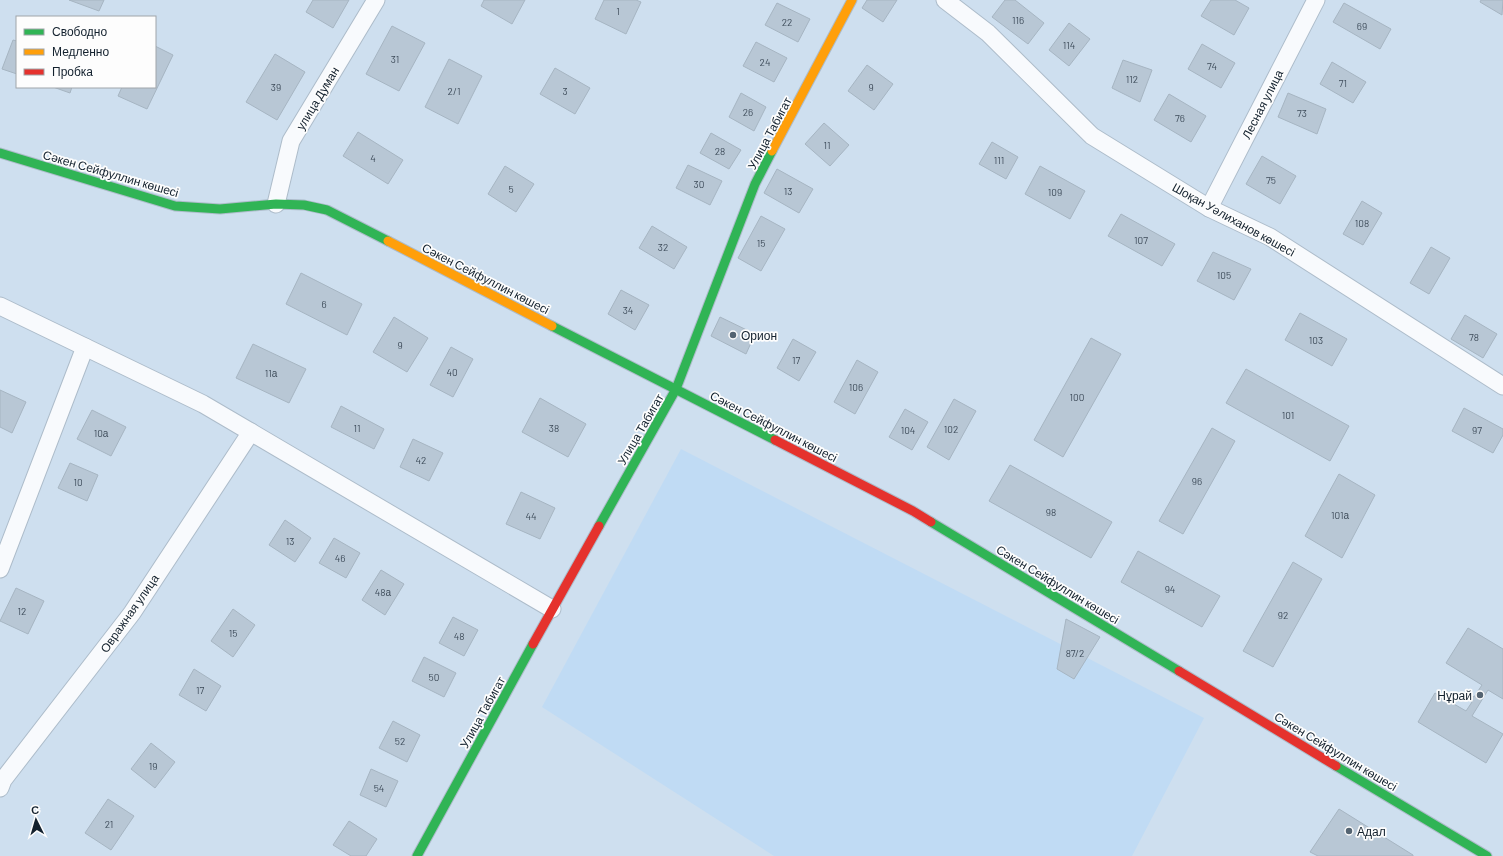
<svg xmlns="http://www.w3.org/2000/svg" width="1503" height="856" viewBox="0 0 1503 856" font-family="Barlow,sans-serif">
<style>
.built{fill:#c0dbf4}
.building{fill:#b8c7d5;stroke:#a6b5c2}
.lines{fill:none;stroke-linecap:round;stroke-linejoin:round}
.street-casing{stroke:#adbcca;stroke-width:19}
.fast-casing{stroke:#adbcca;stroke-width:11}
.slow-casing{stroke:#adbcca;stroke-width:11}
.jam-casing{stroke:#adbcca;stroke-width:11}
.street{stroke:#f8fafd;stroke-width:17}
.fast{stroke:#30b455;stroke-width:9}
.slow{stroke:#ff9f0a;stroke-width:9}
.jam{stroke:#e5322d;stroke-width:9}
.poi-dot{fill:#546472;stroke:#fdfdfd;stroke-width:1.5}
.labels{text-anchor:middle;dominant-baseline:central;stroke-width:3.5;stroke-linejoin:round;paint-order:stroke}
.number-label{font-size:10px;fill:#3e4c5a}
.street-label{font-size:12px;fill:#13212e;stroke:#fdfdfd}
.poi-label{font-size:12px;fill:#13212e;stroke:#fdfdfd;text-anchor:start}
</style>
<rect width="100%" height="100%" fill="#cedfef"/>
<path class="built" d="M681,449L1204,718L1132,856H774L542,707Z"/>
<g class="building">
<path d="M69,0H104L99,11Z"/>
<path d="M313,0H349L333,28L306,12Z"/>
<path d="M484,0H525L512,24L481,6Z"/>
<path d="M604,0H636L641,2L626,34L595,19Z"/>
<path d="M867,0H897L883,22L862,8Z"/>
<path d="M1005,0H1015L1044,23L1028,44L992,17Z"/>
<path d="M1211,0H1235L1249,8L1234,35L1201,16Z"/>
<path d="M1481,0H1503L1502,15L1480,2Z"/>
<path d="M777,3L810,19L798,42L765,25Z"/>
<path d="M1344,3L1391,29L1380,49L1333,22Z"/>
<path d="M1069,23L1090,39L1069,66L1049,50Z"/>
<path d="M392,26L425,43L399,91L366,74Z"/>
<path d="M13,40L17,41V74L2,69Z"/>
<path d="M756,42L787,58L774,82L743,66Z"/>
<path d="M1202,44L1235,63L1221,88L1188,69Z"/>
<path d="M155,46L173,55L147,109L118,96L122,87H155Z"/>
<path d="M275,54L305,72L277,120L246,102Z"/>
<path d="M449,59L482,76L458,124L425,107Z"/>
<path d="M1123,60L1152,70L1140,102L1112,88Z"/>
<path d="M1332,62L1366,82L1353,103L1320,84Z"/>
<path d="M867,65L893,84L874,110L848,91Z"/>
<path d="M555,68L590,88L575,114L540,94Z"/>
<path d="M53,87H72L70,93Z"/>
<path d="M741,93L766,107L754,131L729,117Z"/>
<path d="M1288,93L1326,109L1317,134L1278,117Z"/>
<path d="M1169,94L1206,116L1191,142L1154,120Z"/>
<path d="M824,123L849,145L830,166L805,144Z"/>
<path d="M358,132L403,160L388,184L343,156Z"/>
<path d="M711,133L741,150L729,169L700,153Z"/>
<path d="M992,142L1018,157L1006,179L979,164Z"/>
<path d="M1262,156L1296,176L1280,204L1246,184Z"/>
<path d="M688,165L722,181L710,205L676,188Z"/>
<path d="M505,166L534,184L516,212L488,194Z"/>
<path d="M1040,166L1085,191L1070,219L1025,194Z"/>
<path d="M777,169L813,189L799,213L764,193Z"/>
<path d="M1362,201L1382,213L1363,245L1343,234Z"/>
<path d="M1121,214L1175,244L1162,266L1108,236Z"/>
<path d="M761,216L785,229L761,271L738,258Z"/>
<path d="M652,226L687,247L674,269L639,248Z"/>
<path d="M1431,247L1450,258L1429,294L1410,283Z"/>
<path d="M1213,252L1251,269L1234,300L1197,281Z"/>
<path d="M301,273L362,304L347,335L286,304Z"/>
<path d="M621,290L649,305L635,330L608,314Z"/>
<path d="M1300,313L1347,339L1332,366L1285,340Z"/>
<path d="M1465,315L1497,334L1483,358L1451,339Z"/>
<path d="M394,317L428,338L407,372L373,352Z"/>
<path d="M720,317L755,334L746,354L711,336Z"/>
<path d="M1091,338L1121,354L1063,457L1034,440Z"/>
<path d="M793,339L816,352L799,381L777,368Z"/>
<path d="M253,344L306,369L289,403L236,378Z"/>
<path d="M451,347L473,359L453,397L430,385Z"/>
<path d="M857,360L878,372L855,414L834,402Z"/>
<path d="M1246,369L1349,426L1330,461L1226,403Z"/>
<path d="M0,390L26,402L12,433L0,427Z"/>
<path d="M540,398L586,424L568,457L522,432Z"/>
<path d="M954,399L976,411L949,460L927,447Z"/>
<path d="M341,406L384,429L374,449L331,427Z"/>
<path d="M1464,408L1503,429V435L1493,453L1452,431Z"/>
<path d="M905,409L928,422L912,450L889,437Z"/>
<path d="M92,410L126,427L111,456L77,439Z"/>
<path d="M1212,428L1235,441L1183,534L1159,521Z"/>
<path d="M413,439L443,453L429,481L400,467Z"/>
<path d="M70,463L98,475L87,501L58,488Z"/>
<path d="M1010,465L1112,522L1091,558L989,501Z"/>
<path d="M1339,474L1375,495L1342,558L1305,536Z"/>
<path d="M521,492L555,508L540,539L506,524Z"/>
<path d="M285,520L311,538L295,562L269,545Z"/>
<path d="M334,538L360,553L346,578L319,563Z"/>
<path d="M1138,551L1220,596L1202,627L1121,582Z"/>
<path d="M1293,562L1322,579L1273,667L1243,651Z"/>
<path d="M381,570L404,584L385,615L362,600Z"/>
<path d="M16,588L44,601L28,634L0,621Z"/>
<path d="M233,609L255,625L233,657L211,641Z"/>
<path d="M453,617L478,630L464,656L439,643Z"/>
<path d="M1066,619L1100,637L1074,679L1057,669Z"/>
<path d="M1468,628L1503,649V699L1488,690L1472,716L1503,734L1486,763L1418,722L1435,693L1466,711L1472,702L1462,696L1465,692L1474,697L1482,685L1446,663Z"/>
<path d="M424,657L456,673L444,697L412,681Z"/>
<path d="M194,669L221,686L206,711L179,695Z"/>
<path d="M393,721L420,735L407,762L379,748Z"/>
<path d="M151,743L175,762L155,788L131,769Z"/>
<path d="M371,769L398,781L386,807L360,795Z"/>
<path d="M108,799L134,816L111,850L85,833Z"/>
<path d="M1339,809L1413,855V856H1318L1310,852Z"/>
<path d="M349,821L377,839L366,856H351L333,845Z"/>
</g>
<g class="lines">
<g class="street-casing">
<g id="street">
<path d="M945,0L988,33L1092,136L1209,208L1270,237L1503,386"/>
<path d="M276,204L291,141L376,0"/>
<path d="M1209,208L1316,0"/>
<path d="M0,306L203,404L552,609"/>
<path d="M0,569L85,347"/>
<path d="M0,788L3,780L132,613L251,432"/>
</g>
</g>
<g class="fast-casing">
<g id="fast">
<path d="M0,153L175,206L220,209L276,204L304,205L327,210L388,241"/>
<path d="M552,326L775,440"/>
<path d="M931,522L1179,671"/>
<path d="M599,526L676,389L755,184L772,151"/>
<path d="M1336,766L1487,856"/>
<path d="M417,856L533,644"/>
</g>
</g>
<g class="slow-casing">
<g id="slow">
<path d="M772,151L852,0"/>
<path d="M388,241L552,326"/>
</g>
</g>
<g class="jam-casing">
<g id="jam">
<path d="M775,440L913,511L931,522"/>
<path d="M533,644L599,526"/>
<path d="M1179,671L1336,766"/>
</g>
</g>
<use href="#street" class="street"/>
<use href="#fast" class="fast"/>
<use href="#slow" class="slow"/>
<use href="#jam" class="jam"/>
</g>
<g class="poi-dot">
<circle cx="733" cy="335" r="4"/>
<circle cx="1480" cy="695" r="4"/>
<circle cx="1349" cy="831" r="4"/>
</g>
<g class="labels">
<g class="number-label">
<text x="618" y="11">1</text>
<text x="1018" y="20">116</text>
<text x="787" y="22">22</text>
<text x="1362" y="26">69</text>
<text x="1069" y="45">114</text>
<text x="395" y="59">31</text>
<text x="765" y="62">24</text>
<text x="1212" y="66">74</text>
<text x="1132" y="79">112</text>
<text x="1343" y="83">71</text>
<text x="276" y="87">39</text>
<text x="871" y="87">9</text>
<text x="454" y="91">2/1</text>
<text x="565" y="91">3</text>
<text x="748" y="112">26</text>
<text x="1302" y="113">73</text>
<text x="1180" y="118">76</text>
<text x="827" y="145">11</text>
<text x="720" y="151">28</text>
<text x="373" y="158">4</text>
<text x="999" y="160">111</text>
<text x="1271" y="180">75</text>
<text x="699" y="184">30</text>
<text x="511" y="189">5</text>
<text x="788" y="191">13</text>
<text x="1055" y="192">109</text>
<text x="1362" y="223">108</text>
<text x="1141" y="240">107</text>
<text x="761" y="243">15</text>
<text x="663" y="247">32</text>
<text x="1224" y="275">105</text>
<text x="324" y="304">6</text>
<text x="628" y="310">34</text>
<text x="1474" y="337">78</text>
<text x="1316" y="340">103</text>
<text x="400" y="345">9</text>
<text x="796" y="360">17</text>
<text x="452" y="372">40</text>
<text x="271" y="373">11а</text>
<text x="856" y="387">106</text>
<text x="1077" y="397">100</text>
<text x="1288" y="415">101</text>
<text x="357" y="428">11</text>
<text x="554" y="428">38</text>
<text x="951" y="429">102</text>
<text x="908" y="430">104</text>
<text x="1477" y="430">97</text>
<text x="101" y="433">10а</text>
<text x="421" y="460">42</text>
<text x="1197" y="481">96</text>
<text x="78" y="482">10</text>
<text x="1051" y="512">98</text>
<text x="1340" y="515">101а</text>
<text x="531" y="516">44</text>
<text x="290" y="541">13</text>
<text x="340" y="558">46</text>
<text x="1170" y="589">94</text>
<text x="383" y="592">48а</text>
<text x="22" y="611">12</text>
<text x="1283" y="615">92</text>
<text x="233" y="633">15</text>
<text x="459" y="636">48</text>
<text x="1075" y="653">87/2</text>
<text x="434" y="677">50</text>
<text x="200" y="690">17</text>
<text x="400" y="741">52</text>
<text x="153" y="766">19</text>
<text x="379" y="788">54</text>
<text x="109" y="824">21</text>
</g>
<g class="street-label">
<text transform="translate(317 98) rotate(-59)">улица Думан</text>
<text transform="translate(1262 104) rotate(-63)">Лесная улица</text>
<text transform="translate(769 133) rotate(-62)">Улица Табигат</text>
<text transform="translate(111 173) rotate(16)">Сәкен Сейфуллин көшесі</text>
<text transform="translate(1234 219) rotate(29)">Шоқан Уәлиханов көшесі</text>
<text transform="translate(486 278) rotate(27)">Сәкен Сейфуллин көшесі</text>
<text transform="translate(774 426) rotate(27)">Сәкен Сейфуллин көшесі</text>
<text transform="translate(640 429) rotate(-60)">Улица Табигат</text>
<text transform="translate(1058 584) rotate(31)">Сәкен Сейфуллин көшесі</text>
<text transform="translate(129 613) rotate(-55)">Овражная улица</text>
<text transform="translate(482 712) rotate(-61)">Улица Табигат</text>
<text transform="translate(1336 751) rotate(31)">Сәкен Сейфуллин көшесі</text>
</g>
<g class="poi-label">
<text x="741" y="335">Орион</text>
<text x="1472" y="695" text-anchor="end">Нұрай</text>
<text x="1357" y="831">Адал</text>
</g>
</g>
<rect x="16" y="16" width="140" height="72" fill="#fdfdfd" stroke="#9fa5aa"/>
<rect x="24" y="29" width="20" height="6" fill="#30b455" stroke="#9fa5aa"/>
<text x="52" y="36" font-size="12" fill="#13212e">Свободно</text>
<rect x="24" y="49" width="20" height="6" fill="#ff9f0a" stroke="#9fa5aa"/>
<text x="52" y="56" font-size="12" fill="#13212e">Медленно</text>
<rect x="24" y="69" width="20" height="6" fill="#e5322d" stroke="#9fa5aa"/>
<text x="52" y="76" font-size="12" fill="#13212e">Пробка</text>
<g transform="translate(36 820) rotate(355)" stroke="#fdfdfd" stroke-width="3" paint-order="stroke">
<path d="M0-3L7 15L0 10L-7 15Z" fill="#13212e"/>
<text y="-6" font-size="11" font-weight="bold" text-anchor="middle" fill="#13212e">С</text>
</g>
</svg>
